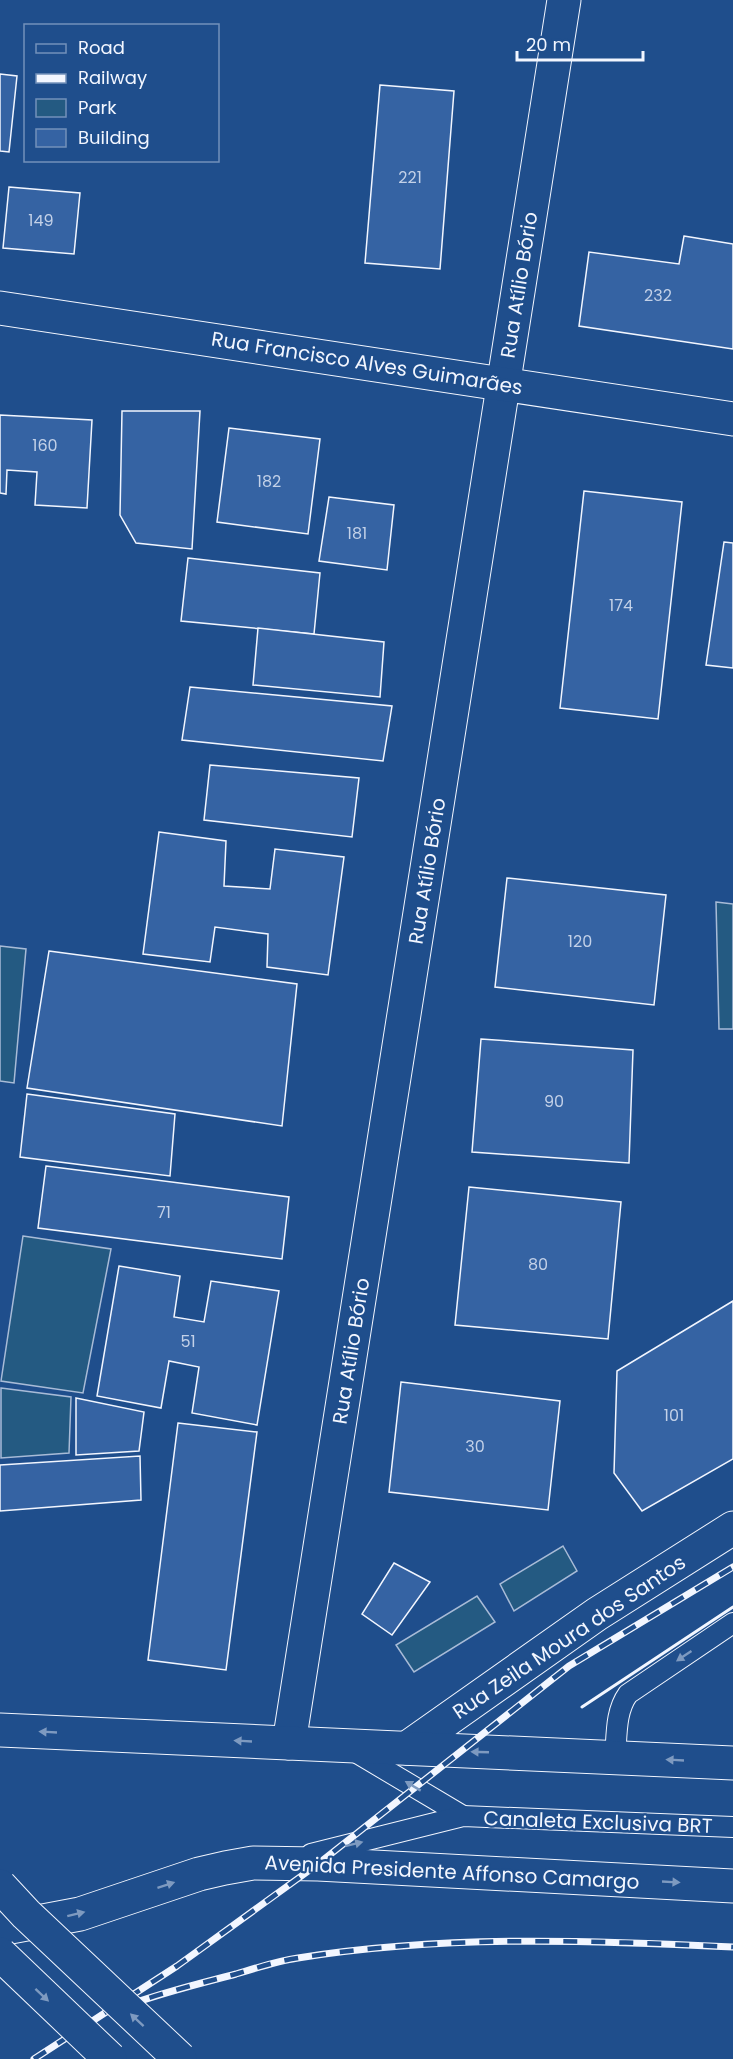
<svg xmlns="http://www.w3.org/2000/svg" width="733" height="2059" viewBox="0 0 733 2059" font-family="Poppins,sans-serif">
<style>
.green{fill:#245a82;stroke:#a8bbd7;stroke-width:1.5}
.building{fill:#3563a3;stroke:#f2f6ff;stroke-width:1.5}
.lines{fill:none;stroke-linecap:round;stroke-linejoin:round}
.service-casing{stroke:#f2f6ff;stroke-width:22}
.minor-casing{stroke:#f2f6ff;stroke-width:35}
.tertiary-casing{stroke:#f2f6ff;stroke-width:35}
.primary-casing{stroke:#f2f6ff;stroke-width:35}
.service{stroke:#1f4e8c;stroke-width:20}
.minor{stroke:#1f4e8c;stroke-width:33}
.tertiary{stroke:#1f4e8c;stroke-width:33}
.primary{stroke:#1f4e8c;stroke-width:33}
.rail-casing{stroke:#f2f6ff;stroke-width:7}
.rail{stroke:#1f4e8c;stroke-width:4.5;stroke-dasharray:14;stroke-linecap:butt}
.primary-bridge-casing{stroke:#f2f6ff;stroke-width:35;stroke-linecap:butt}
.primary-bridge{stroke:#1f4e8c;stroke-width:33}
.wall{stroke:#f2f6ff;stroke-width:3}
.oneway{fill:#7e9ac0}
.labels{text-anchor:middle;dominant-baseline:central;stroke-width:4.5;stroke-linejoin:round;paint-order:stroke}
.number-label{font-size:16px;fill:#c3d1e8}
.street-label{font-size:20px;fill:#f2f6ff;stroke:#1f4e8c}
</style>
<rect width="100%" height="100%" fill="#1f4e8c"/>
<g class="green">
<path d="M716,902L733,904V1029H719Z"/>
<path d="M0,946L26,949L14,1083L0,1081Z"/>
<path d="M23,1236L111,1249L83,1393L1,1381Z"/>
<path d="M1,1388L71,1397L69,1453L1,1458Z"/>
<path d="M563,1546L577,1571L514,1611L500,1584Z"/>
<path d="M477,1596L495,1622L414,1672L396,1645Z"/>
</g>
<g class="building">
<path d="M0,74L17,76L9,152L0,151Z"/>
<path d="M380,85L454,91L440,269L365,263Z"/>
<path d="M9,187L80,193L74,254L3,248Z"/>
<path d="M684,236L733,244V349L579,326L589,252L679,264Z"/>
<path d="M122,411H200L192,549L136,543L120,515Z"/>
<path d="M0,415L92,420L87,508L35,505L37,472L7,470L6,494L0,493Z"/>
<path d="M229,428L320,439L308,534L217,522Z"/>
<path d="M584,491L682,502L658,719L560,708Z"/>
<path d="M329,497L394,505L387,570L319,561Z"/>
<path d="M724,542L733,543V668L706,665Z"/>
<path d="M188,558L320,573L314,634L181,621Z"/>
<path d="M258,628L384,642L380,697L253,685Z"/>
<path d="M190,687L392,706L383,761L182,740Z"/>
<path d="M210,765L359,778L352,837L204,820Z"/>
<path d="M159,832L226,841L224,886L270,889L275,849L344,857L328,975L267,967L268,934L215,927L210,962L143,954Z"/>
<path d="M507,878L666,895L654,1005L495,987Z"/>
<path d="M49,951L297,984L282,1126L27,1088Z"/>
<path d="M481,1039L633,1050L629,1163L472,1152Z"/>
<path d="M27,1094L175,1114L170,1176L20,1157Z"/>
<path d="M46,1166L289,1197L282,1259L38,1228Z"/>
<path d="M469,1187L621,1202L608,1339L455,1325Z"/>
<path d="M119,1266L180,1276L174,1317L204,1322L211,1281L279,1291L257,1425L192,1413L199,1367L169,1361L161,1408L97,1396Z"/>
<path d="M733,1301V1459L642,1511L614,1473L617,1371Z"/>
<path d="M401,1382L560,1401L548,1510L389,1492Z"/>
<path d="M76,1398L144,1412L139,1451L76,1455Z"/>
<path d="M178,1423L257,1432L226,1670L148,1660Z"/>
<path d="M140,1456L141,1500L0,1511V1465Z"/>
<path d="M394,1563L430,1582L392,1635L362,1614Z"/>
</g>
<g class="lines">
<g class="service-casing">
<g id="service">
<path d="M352,1750L463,1816"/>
<path d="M615,1758C617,1736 615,1712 628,1694L733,1623"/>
<path d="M311,1854L463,1816L733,1827"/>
</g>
</g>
<g class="minor-casing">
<g id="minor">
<path d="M289,1743L564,0"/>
<path d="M407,1748L597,1614L733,1528"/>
</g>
</g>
<g class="tertiary-casing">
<path id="tertiary" d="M0,308L733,419"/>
</g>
<g class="primary-casing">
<g id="primary">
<path d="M0,1730L733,1763"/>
<path d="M0,1929L80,1914L199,1874L225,1868L253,1863L318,1864L733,1886"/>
</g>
</g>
<use href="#service" class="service"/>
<use href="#minor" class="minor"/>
<use href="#tertiary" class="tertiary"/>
<use href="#primary" class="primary"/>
<g class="rail-casing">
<g id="rail">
<path d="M123,2007C160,1993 198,1984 236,1974C256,1968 277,1961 298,1958C442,1935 588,1940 733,1947"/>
<path d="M34,2059L177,1966L318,1864L569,1666L733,1567"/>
</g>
</g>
<use href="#rail" class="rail"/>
<g class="primary-bridge-casing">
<g id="primary-bridge">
<path d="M0,1886L26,1914L180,2059"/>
<path d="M0,1954L110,2059"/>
</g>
</g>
<use href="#primary-bridge" class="primary-bridge"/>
<path class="wall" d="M582,1707L733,1607"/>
</g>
<defs><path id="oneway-solid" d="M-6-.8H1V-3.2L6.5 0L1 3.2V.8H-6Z" transform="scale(1.5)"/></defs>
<g class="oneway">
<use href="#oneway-solid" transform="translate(684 1656) rotate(146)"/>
<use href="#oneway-solid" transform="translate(48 1732) rotate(-177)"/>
<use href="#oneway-solid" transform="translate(243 1741) rotate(-177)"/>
<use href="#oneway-solid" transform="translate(480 1752) rotate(-178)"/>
<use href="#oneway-solid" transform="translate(675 1760) rotate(-177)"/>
<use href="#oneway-solid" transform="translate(413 1786) rotate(-149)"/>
<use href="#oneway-solid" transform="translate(354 1844) rotate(-14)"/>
<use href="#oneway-solid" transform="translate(671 1882) rotate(3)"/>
<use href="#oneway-solid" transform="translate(166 1885) rotate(-18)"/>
<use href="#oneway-solid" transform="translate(76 1914) rotate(-14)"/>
<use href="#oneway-solid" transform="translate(42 1995) rotate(43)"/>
<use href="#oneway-solid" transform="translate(137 2020) rotate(-137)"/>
</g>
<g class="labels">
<g class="number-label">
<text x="410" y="177">221</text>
<text x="41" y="220">149</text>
<text x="658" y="295">232</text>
<text x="45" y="445">160</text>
<text x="269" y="481">182</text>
<text x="357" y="533">181</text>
<text x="621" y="605">174</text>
<text x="580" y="941">120</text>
<text x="554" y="1101">90</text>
<text x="164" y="1212">71</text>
<text x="538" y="1264">80</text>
<text x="188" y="1341">51</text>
<text x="674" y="1415">101</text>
<text x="475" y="1446">30</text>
</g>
<g class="street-label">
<text transform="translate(519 285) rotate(-81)">Rua Atílio Bório</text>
<text transform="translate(367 363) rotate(9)">Rua Francisco Alves Guimarães</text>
<text transform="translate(427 871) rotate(-81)">Rua Atílio Bório</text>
<text transform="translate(351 1351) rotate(-81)">Rua Atílio Bório</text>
<text transform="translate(569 1637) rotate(-34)">Rua Zeila Moura dos Santos</text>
<text transform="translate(598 1822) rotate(2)">Canaleta Exclusiva BRT</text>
<text transform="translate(452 1872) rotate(3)">Avenida Presidente Affonso Camargo</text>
</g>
</g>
<rect x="24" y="24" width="195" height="138" fill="#1f4e8c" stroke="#7391ba" stroke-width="1.5"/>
<rect x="36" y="44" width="30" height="9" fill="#1f4e8c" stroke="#7391ba" stroke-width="1.5"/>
<text x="78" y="54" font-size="18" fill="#f2f6ff">Road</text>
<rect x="36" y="74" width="30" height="9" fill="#f2f6ff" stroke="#7391ba" stroke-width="1.5"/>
<text x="78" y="84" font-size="18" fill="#f2f6ff">Railway</text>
<rect x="36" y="99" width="30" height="18" fill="#245a82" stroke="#7391ba" stroke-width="1.5"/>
<text x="78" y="114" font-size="18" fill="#f2f6ff">Park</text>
<rect x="36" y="129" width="30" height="18" fill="#3563a3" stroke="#7391ba" stroke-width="1.5"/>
<text x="78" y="144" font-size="18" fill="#f2f6ff">Building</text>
<path d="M517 51v9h126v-9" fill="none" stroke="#f2f6ff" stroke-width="3"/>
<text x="526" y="51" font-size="18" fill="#f2f6ff" stroke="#1f4e8c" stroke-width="4.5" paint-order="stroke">20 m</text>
</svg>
